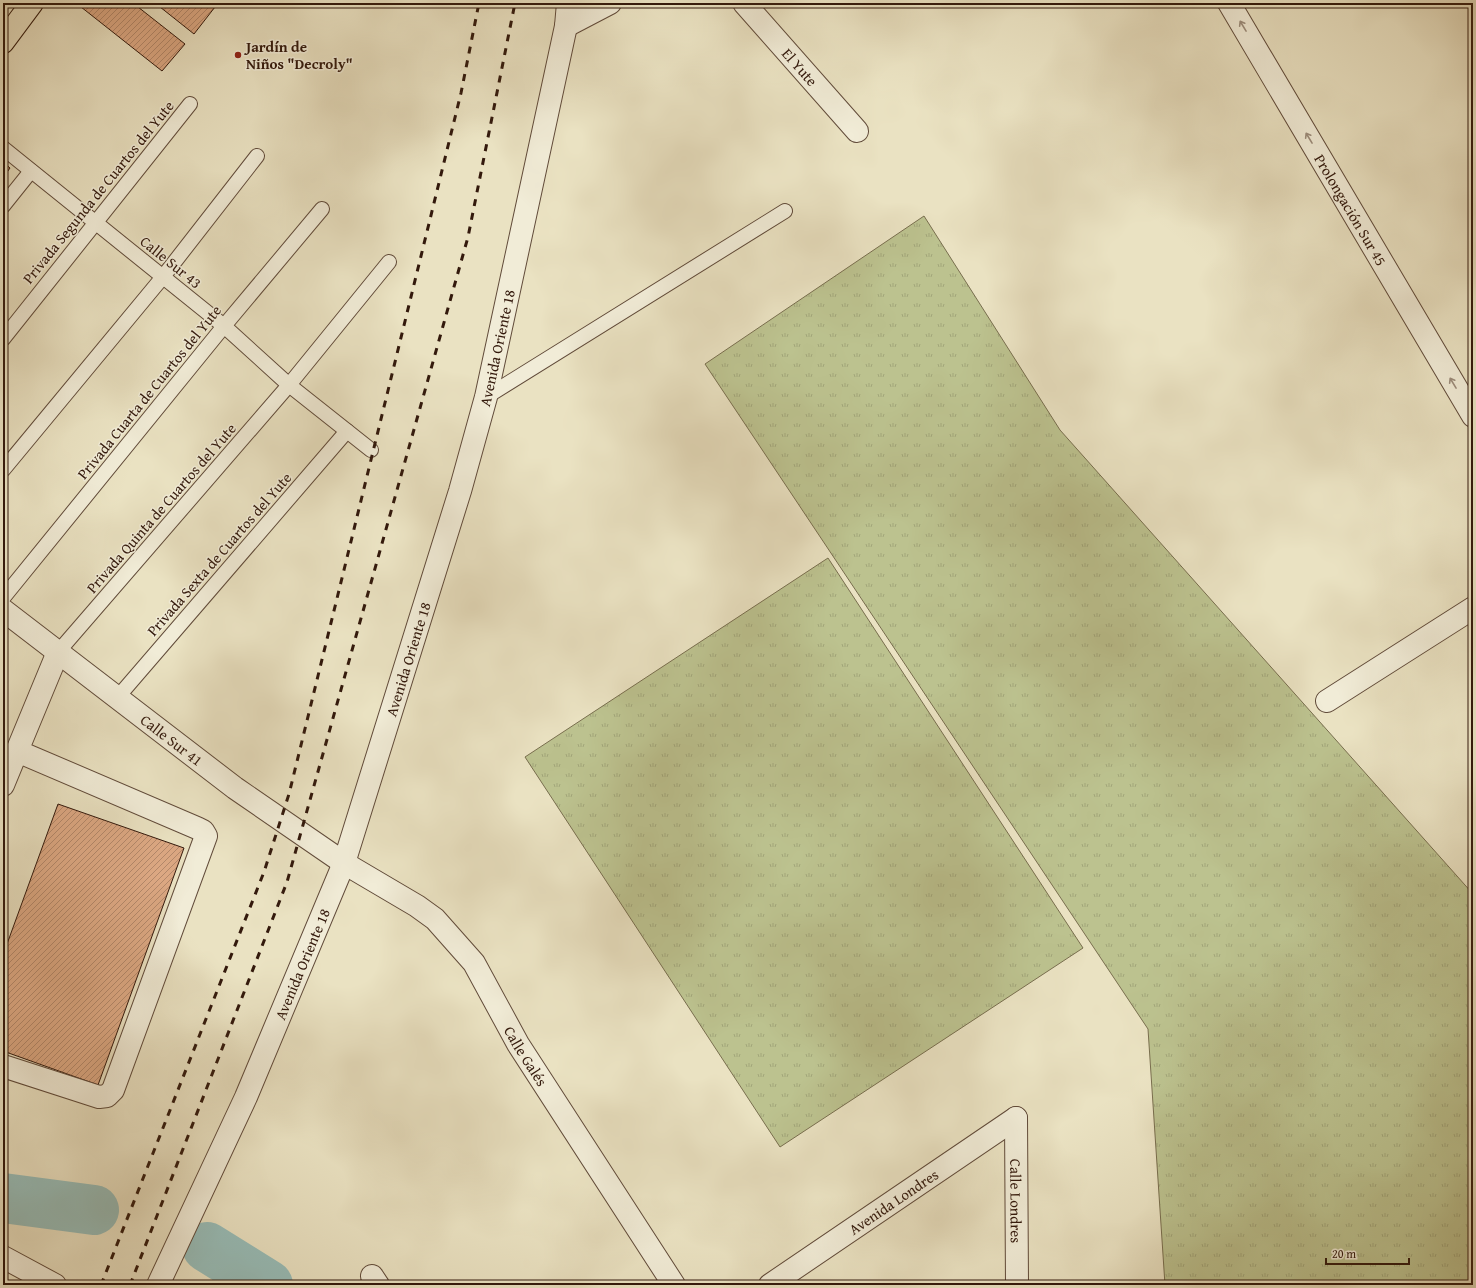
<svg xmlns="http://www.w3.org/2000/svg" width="1476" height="1288" viewBox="0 0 1476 1288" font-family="'Gentium Book Plus',serif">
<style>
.grass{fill:url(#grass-tufts);stroke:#786e4e}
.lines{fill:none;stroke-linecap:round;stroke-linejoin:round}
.river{stroke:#98bdb8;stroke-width:50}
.building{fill:url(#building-hatch);stroke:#33190c}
.service-casing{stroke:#614b3a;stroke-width:16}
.minor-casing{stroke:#614b3a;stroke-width:24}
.primary-casing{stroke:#33190c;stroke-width:24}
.service{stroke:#f1ecd7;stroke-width:14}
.minor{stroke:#f1ecd7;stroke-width:22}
.primary{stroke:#eae2c2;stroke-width:22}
.rail{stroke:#33190c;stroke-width:3;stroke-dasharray:7 7;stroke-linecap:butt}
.oneway{stroke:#9c8d7c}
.poi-dot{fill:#8f2418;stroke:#f1ecd7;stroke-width:1.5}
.labels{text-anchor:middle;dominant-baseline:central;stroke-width:3;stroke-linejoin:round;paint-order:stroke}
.poi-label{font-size:15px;font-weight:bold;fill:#33190c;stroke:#f1ecd7;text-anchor:start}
.street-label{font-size:15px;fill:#33190c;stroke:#f1ecd7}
</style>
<defs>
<pattern id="grass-tufts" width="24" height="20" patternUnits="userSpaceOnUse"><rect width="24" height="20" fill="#bcc28f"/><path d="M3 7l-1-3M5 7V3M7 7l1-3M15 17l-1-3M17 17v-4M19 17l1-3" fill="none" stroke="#a2a67a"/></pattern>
<pattern id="building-hatch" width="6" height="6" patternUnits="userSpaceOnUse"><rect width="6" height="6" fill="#dca883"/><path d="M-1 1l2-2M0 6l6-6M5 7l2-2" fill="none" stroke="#b3886a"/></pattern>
</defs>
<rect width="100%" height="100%" fill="#eae2c2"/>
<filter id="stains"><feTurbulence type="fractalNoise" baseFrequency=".005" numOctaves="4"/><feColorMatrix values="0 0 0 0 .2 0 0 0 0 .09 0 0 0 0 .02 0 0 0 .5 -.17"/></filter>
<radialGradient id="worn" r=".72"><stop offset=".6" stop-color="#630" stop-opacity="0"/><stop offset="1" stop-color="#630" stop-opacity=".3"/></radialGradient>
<g class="grass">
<path d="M924,216L1060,430L1473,894V1285H1165L1148,1029L705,364Z"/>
<path d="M828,558L1083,948L780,1147L525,757Z"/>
</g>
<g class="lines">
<g class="river">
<path d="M3,1198L94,1210"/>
<path d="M207,1247L268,1285"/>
</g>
</g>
<g class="building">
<path d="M76,3H133L185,44L162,71Z"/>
<path d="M155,3H210L215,7L194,34Z"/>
<path d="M3,162L10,168L3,178Z"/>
<path d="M58,804L184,848L98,1085L3,1051V955Z"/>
</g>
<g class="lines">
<g class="service-casing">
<g id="service">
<path d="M3,148L224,326L289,385L371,450"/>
<path d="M3,206L31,171"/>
<path d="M3,339L190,104"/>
<path d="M486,397L785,211"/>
<path d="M3,470L162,278L257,156"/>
<path d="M3,598L224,326L322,209"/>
<path d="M58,652L289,385L389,262"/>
<path d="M117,698L347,431"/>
</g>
</g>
<g class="minor-casing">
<g id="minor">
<path id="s1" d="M744,3L857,131"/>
<path id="s2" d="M1229,3L1473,416"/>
<path d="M566,26L610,3"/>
<path id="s3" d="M3,610L235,788L344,863L417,906L435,919L474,963L518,1044L674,1285"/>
<path d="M1327,701L1473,608"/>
<path d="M3,785L17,751"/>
<path d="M3,1066L99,1097L107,1096L113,1090L206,836L203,831L197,828L17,751L58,652"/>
<path id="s4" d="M1016,1118L1017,1285"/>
<path d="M3,1257L55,1285"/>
<path d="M372,1276L378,1285"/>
<path id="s5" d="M158,1285L246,1097L344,863L460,491L486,397L566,26L568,3"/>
<path id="s6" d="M770,1285L1016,1118"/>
</g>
</g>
<g class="primary-casing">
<path id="primary" d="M3,42L32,3"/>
</g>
<use href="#service" class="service"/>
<use href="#minor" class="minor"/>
<use href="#primary" class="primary"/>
<g class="rail">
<path d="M101,1285L264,872L289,794L461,93L479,3"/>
<path d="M130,1285L287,882L468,237L515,3"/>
</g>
</g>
<defs><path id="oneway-shaft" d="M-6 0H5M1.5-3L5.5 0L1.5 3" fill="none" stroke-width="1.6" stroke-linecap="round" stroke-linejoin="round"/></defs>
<g class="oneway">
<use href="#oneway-shaft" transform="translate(1243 26) rotate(-121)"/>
<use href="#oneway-shaft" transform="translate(1309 138) rotate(-121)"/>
<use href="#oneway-shaft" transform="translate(1453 383) rotate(-121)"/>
</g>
<circle class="poi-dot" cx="238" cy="55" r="4"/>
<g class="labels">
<g class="poi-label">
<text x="246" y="46">Jardín de<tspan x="246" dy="17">Niños "Decroly"</tspan></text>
</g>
<g class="street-label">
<text stroke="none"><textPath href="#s1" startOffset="85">El Yute</textPath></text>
<text transform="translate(98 192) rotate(-51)">Privada Segunda de Cuartos del Yute</text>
<text stroke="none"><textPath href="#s2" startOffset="240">Prolongación Sur 45</textPath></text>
<text transform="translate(171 262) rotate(39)">Calle Sur 43</text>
<text stroke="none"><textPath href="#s5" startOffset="999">Avenida Oriente 18</textPath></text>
<text transform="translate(149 392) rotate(-51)">Privada Cuarta de Cuartos del Yute</text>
<text transform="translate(161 508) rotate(-49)">Privada Quinta de Cuartos del Yute</text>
<text transform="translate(219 554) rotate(-49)">Privada Sexta de Cuartos del Yute</text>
<text stroke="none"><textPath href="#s5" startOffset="675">Avenida Oriente 18</textPath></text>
<text stroke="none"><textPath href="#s3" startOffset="213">Calle Sur 41</textPath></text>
<text stroke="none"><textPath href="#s5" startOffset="352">Avenida Oriente 18</textPath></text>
<text stroke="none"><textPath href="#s3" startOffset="697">Calle Galés</textPath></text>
<text stroke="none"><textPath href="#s6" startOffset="149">Avenida Londres</textPath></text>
<text stroke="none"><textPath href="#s4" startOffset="83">Calle Londres</textPath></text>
</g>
</g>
<rect width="1476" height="1288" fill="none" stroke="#eae2c2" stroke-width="16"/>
<rect x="4" y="4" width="1468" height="1280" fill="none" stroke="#33190c" stroke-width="2"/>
<rect x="8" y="8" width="1460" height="1272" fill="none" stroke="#33190c"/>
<path d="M1326 1258v6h83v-6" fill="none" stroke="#33190c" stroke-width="2"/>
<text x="1332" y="1258" font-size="12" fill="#33190c" stroke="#f1ecd7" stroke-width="3" paint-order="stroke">20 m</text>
<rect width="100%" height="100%" filter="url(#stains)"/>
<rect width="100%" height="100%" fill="url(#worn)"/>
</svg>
